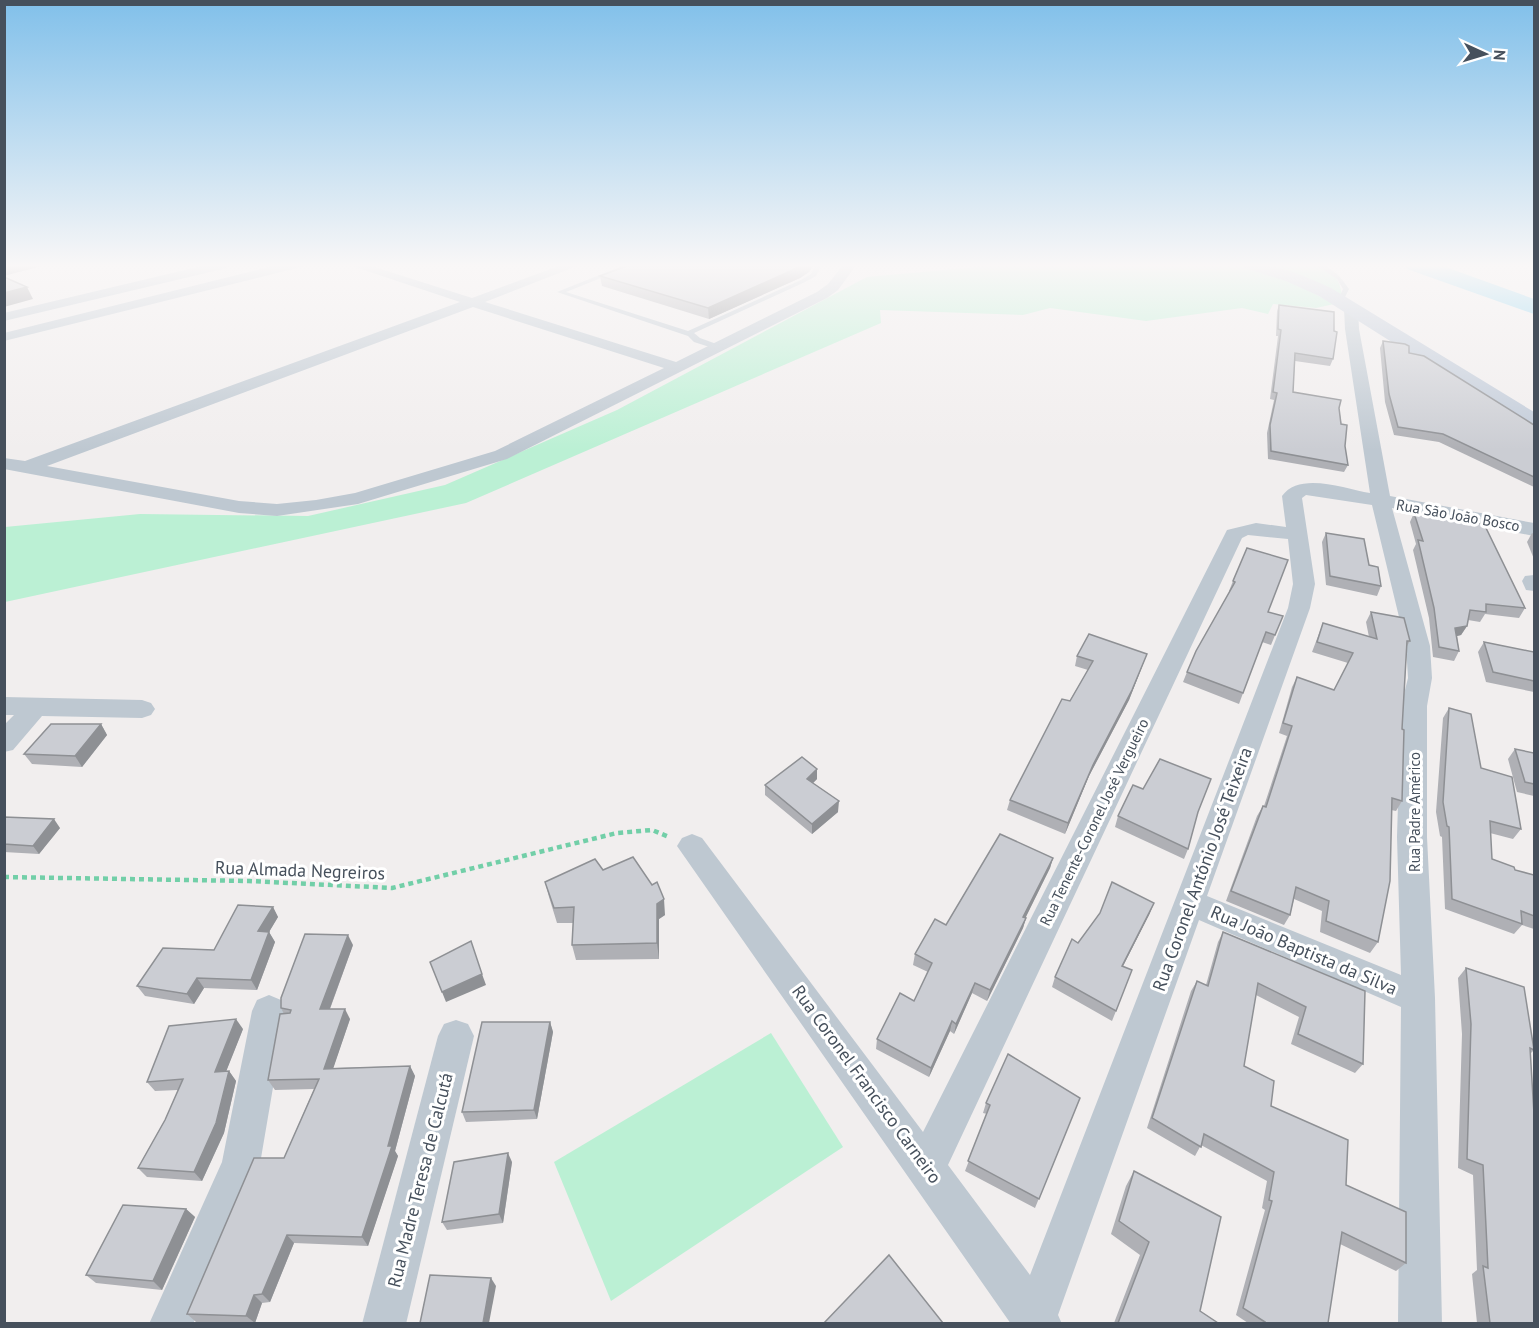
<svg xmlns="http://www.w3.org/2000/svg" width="1539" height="1328" viewBox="0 0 1539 1328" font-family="'PT Sans',sans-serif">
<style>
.green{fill:#bbf0d4}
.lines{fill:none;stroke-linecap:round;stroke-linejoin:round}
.river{fill:#87d1ee;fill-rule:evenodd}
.path{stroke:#72cfa8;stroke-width:4.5;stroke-dasharray:5 4;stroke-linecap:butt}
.lane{fill:#bec8d1;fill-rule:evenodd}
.street{fill:#bec8d1;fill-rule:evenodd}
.secondary{fill:#c0cad8;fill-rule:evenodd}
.wall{fill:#afb0b5}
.shaded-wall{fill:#8e9094}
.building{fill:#cbcdd3;stroke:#8e9094;stroke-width:1.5}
.labels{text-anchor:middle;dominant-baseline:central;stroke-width:6;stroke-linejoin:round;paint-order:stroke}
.street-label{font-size:15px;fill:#46505c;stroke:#fff}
.near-street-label{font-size:18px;fill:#46505c;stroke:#fff}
</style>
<rect width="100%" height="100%" fill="#f1eeee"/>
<g class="green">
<path d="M1010,264H1243L1300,286L1334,304L1316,308L1273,304L1268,314L1242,308L1146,321L1050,308L1023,315L880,310L881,323L466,503L5,602V527L140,514L308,516L445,485L617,410L867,277Z"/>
<path d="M1261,264C1284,264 1324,256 1338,281C1340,285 1341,291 1342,295L1281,270Z"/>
<path d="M771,1033L843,1147L611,1301L554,1162Z"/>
</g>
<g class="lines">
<path class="river" d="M1404,264H1437L1534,299V314L1407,269Z"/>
<path class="path" d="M4,877L249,881L392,888L617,833L652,830L669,837"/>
<g class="lane">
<path d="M627,264H636L566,292L688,331L801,280L811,274L816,264H822L816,276L805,282L694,333L700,338L722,346V350H719L694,342L688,336L557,292Z"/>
<path d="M1314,264C1330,264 1341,277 1349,289L1342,303L1337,302L1343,289L1337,279Z"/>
</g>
<g class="street">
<path d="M210,264H233L227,268L4,321V313Z"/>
<path d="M281,264H303L301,267L4,341V333Z"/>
<path d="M346,264H365L472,298L564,264H582L485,302L676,362L817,292L828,284L844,264H857L838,290L827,298L507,459L358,504L277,516L239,513L4,469V458L25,461L460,302ZM473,307L664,368L495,451L355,493L316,500L277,504L239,501L47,466Z"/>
<path d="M1351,304L1358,308L1359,329L1390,496L1534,523V536L1392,508L1430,646L1432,678L1427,706V837L1435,998L1442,1324H1398L1401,1007L1199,920L1058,1315L1062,1324H1011L677,846L682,838L692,834L702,838L923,1132L1227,530L1256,523L1286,527L1282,496C1300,471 1345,489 1370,493L1345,329L1344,308ZM1306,495L1372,505L1406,646L1408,678L1401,706L1397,837L1401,975L1207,896L1310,608L1315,584L1302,498ZM1248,535L1288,539L1293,584L1288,608L1030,1275L948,1165L1242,538Z"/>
<path d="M1534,575V591L1526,590L1522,581L1525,576Z"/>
<path d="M4,697L142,700L151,703L155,709L151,715L142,718L42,716L13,750L4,752V725L14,715H4Z"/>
<path d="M269,995L281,1000L286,1011L260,1164L193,1324H149L222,1162L252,1011L257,1000Z"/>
<path d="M456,1020L468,1024L474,1036L406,1324H362L438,1036L444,1024Z"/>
</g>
<path class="secondary" d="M1242,264C1278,264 1299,274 1331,288L1534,412V429L1526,427L1319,296L1286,281L1244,268Z"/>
</g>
<g class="wall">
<path d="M813,266L809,272L800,278L709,319L602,286L600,276Z"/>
<path d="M1279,305L1333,359L1330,366L1295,361L1293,392L1339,408L1348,465L1344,472L1268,459L1267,433L1274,400L1270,399L1278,336H1276L1277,311Z"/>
<path d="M1383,341L1409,353L1534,425V487L1439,442L1394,435L1385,402L1380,348Z"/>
<path d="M1414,513L1525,608L1519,618L1485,614L1480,622L1468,620L1467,626L1461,635L1457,636L1459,651L1454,661L1433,657L1429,618L1413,550L1416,544L1410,522Z"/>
<path d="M1326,533L1369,565L1381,586L1377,596L1326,585L1322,542Z"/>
<path d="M1532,533L1534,534V559L1527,542Z"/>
<path d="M1247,548L1268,612L1283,616L1271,645L1262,642L1239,704L1183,682L1187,672L1230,591H1229L1233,581Z"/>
<path d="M1371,612L1410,641L1407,646L1402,729V801L1396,811L1391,810L1378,942L1370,953L1320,932L1322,911L1294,899L1290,915L1284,925L1226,901L1257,816L1263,806H1264L1287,736L1279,733L1292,687L1297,677L1334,690L1348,663L1312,652L1323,623L1369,637L1366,622Z"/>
<path d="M1484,642L1534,652V692L1486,682L1478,652Z"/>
<path d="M1147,654L1129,700L1089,776L1065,834L1007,810L1010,800L1088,670L1075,666L1077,656Z"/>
<path d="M1449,708L1481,768L1521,829L1513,839L1490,833L1492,859L1515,870L1534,875V929L1522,925L1514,934L1445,909L1442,837L1440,836L1436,812L1443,718Z"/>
<path d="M101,724L107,735L82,767L32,764L24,754Z"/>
<path d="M1515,749L1534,753V796L1517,792L1508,759Z"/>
<path d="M817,779L813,783L838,812L812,834L765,795V785Z"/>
<path d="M1198,812L1188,849L1184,859L1115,827L1118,816Z"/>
<path d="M4,817L60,828L39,854L4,852Z"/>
<path d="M1053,858L1050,868L1025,918H1026L1023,928L987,1001L972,993L954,1034L950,1031L929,1077L876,1049L877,1039L914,1001L928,972L913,965L915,954L946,925Z"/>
<path d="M603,870L665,915L659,919V959L576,960L572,945L573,923H557L549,897L545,882Z"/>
<path d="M273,907L278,917L269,932L275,942L257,990L204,988L194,1004L145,996L137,986L214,950Z"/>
<path d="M1150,913L1123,966L1116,1011L1112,1021L1052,987L1055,977L1078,943Z"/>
<path d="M1223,932L1365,991L1363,1064L1355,1073L1291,1044L1299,1017L1256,995L1244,1066L1271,1106L1346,1185L1406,1263L1396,1271L1340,1244L1328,1323H1248L1236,1315L1265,1210L1262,1208L1267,1181L1201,1145L1195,1156L1147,1128L1191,991L1197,981L1206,985L1218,942Z"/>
<path d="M353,945L330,1009L350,1019L333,1068L410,1066L415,1076L395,1151L398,1156L368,1246L294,1243L270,1302L262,1303L255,1323L196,1322L187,1314L284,1158L314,1089L275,1090L268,1080L284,1014L281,1008Z"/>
<path d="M1466,968L1534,1050L1531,1053L1534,1323H1477L1472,1274L1477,1270L1473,1175L1458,1168L1462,1034L1458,978Z"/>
<path d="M550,1022L553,1032L537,1119L466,1122L462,1112Z"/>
<path d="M243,1029L226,1071H229L236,1081L224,1133L202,1181L147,1177L138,1168L165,1120L178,1090L155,1091L147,1082Z"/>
<path d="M1080,1098L1035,1208L965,1171L987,1114L983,1113L986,1103Z"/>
<path d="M512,1162L503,1223L447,1230L442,1222Z"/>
<path d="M1134,1171L1200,1311L1218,1323H1114L1140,1255L1111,1234L1126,1186Z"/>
<path d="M186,1209L195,1217L162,1290L96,1283L86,1275Z"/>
</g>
<g class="shaded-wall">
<path d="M4,264H49L4,276Z"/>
<path d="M806,264H813V266L809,272L800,278L709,319L708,308Z"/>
<path d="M27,287L33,299L4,307V293Z"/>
<path d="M1467,626L1461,635L1449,638L1455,628Z"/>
<path d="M1147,654L1129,700L1089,776L1065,834L1068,823L1093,765Z"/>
<path d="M101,724L107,735L82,767L75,756Z"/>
<path d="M817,769V779L807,789V779Z"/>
<path d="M839,801L838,812L812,834V824Z"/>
<path d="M54,819L60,828L39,854L33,846Z"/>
<path d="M1053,858L1050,868L1021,927L1023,917Z"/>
<path d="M664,899L665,915L659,919V959L657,943V904Z"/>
<path d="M1154,903L1150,913L1118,976L1122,966Z"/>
<path d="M273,907L278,917L269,932L275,942L257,990L251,980L258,931Z"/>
<path d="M1026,918L1023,928L987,1001L990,990Z"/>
<path d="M348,935L353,945L326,1019L320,1009Z"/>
<path d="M482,974L486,985L446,1002L442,992Z"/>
<path d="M197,978L204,988L194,1004L187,994Z"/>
<path d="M975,983L972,993L954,1034L956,1024Z"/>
<path d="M345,1009L350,1019L330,1078L324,1069Z"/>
<path d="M236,1019L243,1029L222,1082L215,1072Z"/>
<path d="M952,1021L950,1031L929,1077L931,1068Z"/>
<path d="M550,1022L553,1032L537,1119L534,1110Z"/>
<path d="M410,1066L415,1076L395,1151L398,1156L368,1246L362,1237Z"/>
<path d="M229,1071L236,1081L224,1133L202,1181L194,1172Z"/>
<path d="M508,1153L512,1162L503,1223L499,1214Z"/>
<path d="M186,1209L195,1217L162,1290L153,1281Z"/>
<path d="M287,1235L294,1243L270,1302L262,1294Z"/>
<path d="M491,1278L496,1286L489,1323H483Z"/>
<path d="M254,1295L262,1303L255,1323L246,1316Z"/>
</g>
<g class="building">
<path d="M632,264H806L708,308L600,276Z"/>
<path d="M4,277L27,287L4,293Z"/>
<path d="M1279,305L1334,312V331L1337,332L1333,359L1295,353L1293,392L1341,400L1339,408L1341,424L1347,425L1345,446L1348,465L1271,451L1270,425L1277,393L1273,392L1281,330L1278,329Z"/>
<path d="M1383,341L1405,344L1409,346V353L1424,356L1534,425V477L1443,434L1398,427L1389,394Z"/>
<path d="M1414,513L1484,524L1525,608L1486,604V612L1470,610L1467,626L1455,628L1459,651L1439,647L1434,608L1418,540L1423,541Z"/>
<path d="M1326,533L1364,539L1369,565L1378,567L1381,586L1330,576Z"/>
<path d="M1247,548L1288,560L1268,612L1283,616L1275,635L1266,632L1243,693L1187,672L1196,651L1235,582L1233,581Z"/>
<path d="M1371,612L1404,618L1410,641H1407L1402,729L1404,730L1402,801L1392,798L1390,881L1378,942L1326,921L1329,901L1296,887L1290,915L1231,891L1263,806L1266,807L1292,726L1283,723L1297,677L1334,690L1353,653L1317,642L1323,623L1377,639Z"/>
<path d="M1089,634L1147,654L1132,690L1093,765L1068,823L1010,800L1062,699L1070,701L1093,661L1077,656Z"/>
<path d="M1484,642L1534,652V681L1493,672Z"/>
<path d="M1449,708L1471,714L1481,768L1512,777L1521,829L1490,821L1492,859L1514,867L1515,870L1534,875V916L1521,911L1522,924L1452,899L1449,827L1447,826L1443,802Z"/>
<path d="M51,724H101L75,756L24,754Z"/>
<path d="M1515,749L1534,753V784L1525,782Z"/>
<path d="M802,757L817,769L807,779L839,801L812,824L765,785Z"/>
<path d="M1160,759L1211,779L1198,812L1188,849L1118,816L1133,785L1143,789Z"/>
<path d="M4,817L54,819L33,846L4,844Z"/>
<path d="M1000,834L1053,858L1023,917L1026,918L990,990L975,983L956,1024L952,1021L931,1068L877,1039L900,993L914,1001L932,963L915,954L935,919L946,925Z"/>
<path d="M633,857L652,885L657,882L664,899L657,904V943L572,945L574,907L554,908L545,882L595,859L603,870Z"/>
<path d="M1112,882L1154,903L1122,966L1132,970L1116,1011L1055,977L1072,939L1078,943L1100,913Z"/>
<path d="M238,905L273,907L258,931L269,932L251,980L197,978L187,994L137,986L163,948L214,950Z"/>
<path d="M1223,932L1365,991L1363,1064L1298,1034L1306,1007L1258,983L1244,1066L1274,1081L1271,1106L1348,1140L1346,1185L1406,1212V1263L1342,1232L1328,1323H1264L1265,1322L1243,1308L1272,1201L1269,1200L1274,1172L1204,1134L1201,1147L1152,1118L1197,981L1208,986Z"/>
<path d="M305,934L348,935L320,1009H345L324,1069L410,1066L388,1146H392L362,1237L287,1235L262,1294L254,1295L246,1316L187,1314L254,1158H284L319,1079L268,1080L280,1014L290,1013L291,1010L281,1008V998Z"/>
<path d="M471,941L482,974L442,992L430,962Z"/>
<path d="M1466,968L1524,987L1534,1050L1530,1048L1534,1114V1323H1490L1483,1266L1488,1268L1483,1165L1467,1159L1471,1024Z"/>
<path d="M236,1019L215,1072L229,1071L216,1123L194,1172L138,1168L165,1120L183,1079L147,1082L169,1026Z"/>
<path d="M482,1022H550L534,1110L462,1112Z"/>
<path d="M1008,1054L1080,1098L1039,1199L968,1161L990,1105L986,1103Z"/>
<path d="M508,1153L499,1214L442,1222L454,1162Z"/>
<path d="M1134,1171L1221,1217L1200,1311L1218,1323H1118L1149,1242L1119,1221Z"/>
<path d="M123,1205L186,1209L153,1281L86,1275Z"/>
<path d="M889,1255L943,1323H824Z"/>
<path d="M430,1275L491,1278L483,1323H420Z"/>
</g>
<linearGradient id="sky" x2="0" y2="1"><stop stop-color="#81c0ea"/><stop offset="0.59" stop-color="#f9f7f7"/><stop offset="1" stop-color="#f9f7f7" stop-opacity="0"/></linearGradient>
<rect width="1539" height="450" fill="url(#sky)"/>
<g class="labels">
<g class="street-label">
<text transform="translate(1458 515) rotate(10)">Rua São João Bosco</text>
<text transform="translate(1414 812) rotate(-90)">Rua Padre Américo</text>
<text transform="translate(1094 822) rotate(-64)">Rua Tenente-Coronel José Vergueiro</text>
</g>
<g class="near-street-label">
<text transform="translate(1202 869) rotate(-70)">Rua Coronel António José Teixeira</text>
<text transform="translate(300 870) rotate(2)">Rua Almada Negreiros</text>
<text transform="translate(1304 950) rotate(23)">Rua João Baptista da Silva</text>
<text transform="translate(867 1084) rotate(54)">Rua Coronel Francisco Carneiro</text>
<text transform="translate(420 1180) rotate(-76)">Rua Madre Teresa de Calcutá</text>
</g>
</g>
<rect width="1539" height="1328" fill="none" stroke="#46505c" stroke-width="12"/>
<g transform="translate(1485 54) rotate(94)" stroke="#ffffff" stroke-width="4.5" paint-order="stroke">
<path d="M0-4.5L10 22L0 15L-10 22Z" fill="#46505c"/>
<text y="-9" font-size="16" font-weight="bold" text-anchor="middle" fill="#46505c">N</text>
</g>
</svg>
